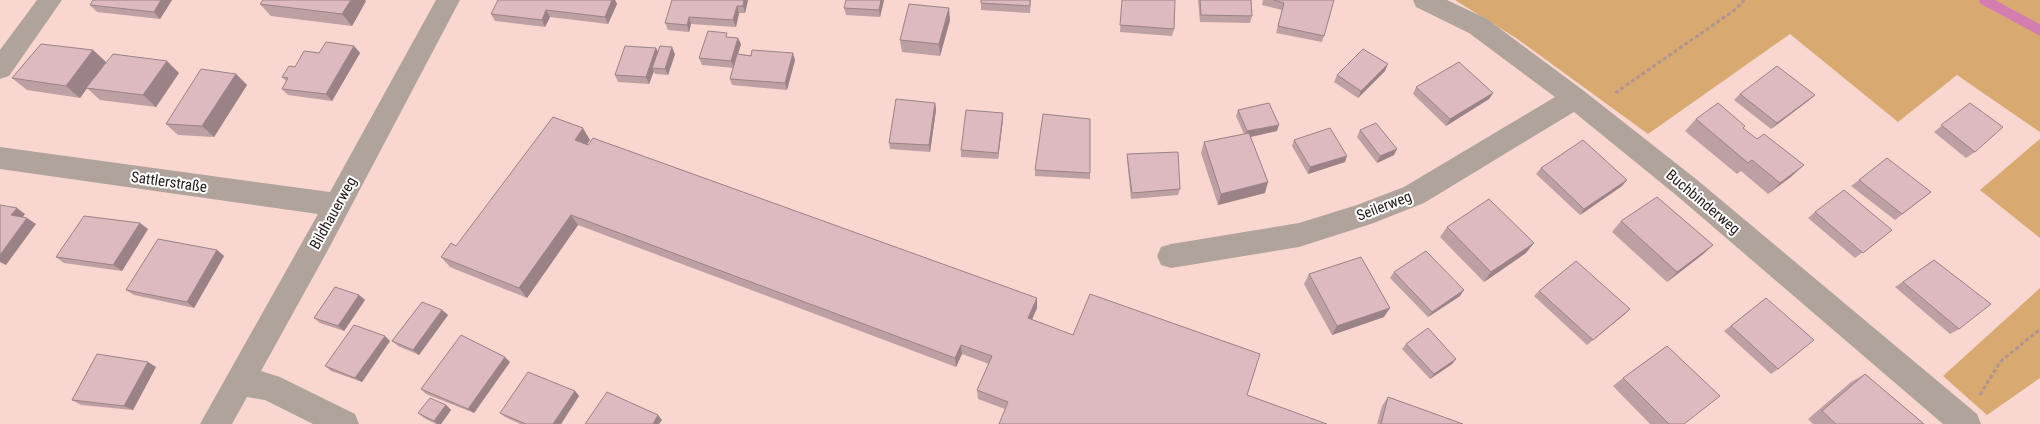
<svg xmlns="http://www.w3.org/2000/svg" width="2040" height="424" viewBox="0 0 2040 424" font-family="'Roboto Condensed',sans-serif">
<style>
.green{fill:#d8aa71}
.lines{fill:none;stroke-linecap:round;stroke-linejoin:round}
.stream{stroke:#d57daf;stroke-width:10}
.path{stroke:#af9490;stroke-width:3;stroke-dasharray:4 2.5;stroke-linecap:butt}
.street{fill:#b0a39c;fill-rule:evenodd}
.wall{fill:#bda0a4}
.shaded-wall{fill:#9a8286}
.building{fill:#dcbabf;stroke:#9a8286}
.labels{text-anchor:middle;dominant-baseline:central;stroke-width:4;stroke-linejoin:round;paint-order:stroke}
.street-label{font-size:15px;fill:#261a18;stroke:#fff}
</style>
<rect width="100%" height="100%" fill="#f9d6d0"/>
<g class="green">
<path d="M1455,0H2040V132L1957,75L1898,122L1790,34L1648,134L1516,38Z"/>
<path d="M2040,139V238L1980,190Z"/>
<path d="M2040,288V378L1987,415L1943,376Z"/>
</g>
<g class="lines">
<path class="stream" d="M1984,0L2040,30"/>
<g class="path">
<path d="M1615,93L1736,9L1744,0"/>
<path d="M1980,395L2000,362L2040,329"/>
</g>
<g class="street">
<path d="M37,0H62L9,76L0,79V50Z"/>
<path d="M436,0H460L328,250L261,371L280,377L355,414L359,424H313L265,400L247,397L232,424H200L318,214L0,169V147L330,192Z"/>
<path d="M1413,0H1447L1487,19L1584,91L1696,179L1977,414L1981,424H1943L1676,195L1574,112L1424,203L1371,224L1299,247L1171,268L1161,265L1157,256L1161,247L1171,244L1299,223L1357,205L1404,187L1555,97L1469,33L1416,7Z"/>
</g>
</g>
<g class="wall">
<path d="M172,0L160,19L97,12L90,5Z"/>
<path d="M498,0H615L617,4L608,24L550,17L545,27L495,21L491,14Z"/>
<path d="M748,0L745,13H739L736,27L691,24L689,32L668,30L665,23Z"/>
<path d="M884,0L880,17L846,15L844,8Z"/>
<path d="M1031,0L1030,13L981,10V3Z"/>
<path d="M1122,0L1174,29L1172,36L1120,32Z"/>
<path d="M1198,0H1251L1252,16L1250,23L1200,22Z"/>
<path d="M1263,0H1334L1322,42L1276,33L1282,10L1262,5Z"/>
<path d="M366,1L352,26L271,16L260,4Z"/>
<path d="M950,20L940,56L902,52L900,40Z"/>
<path d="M729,37L741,44L738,54L795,60L787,90L732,85L730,79L733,68L702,65L699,58Z"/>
<path d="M354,46L360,53L332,101L288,95L282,89L286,81L282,77L295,67L319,53Z"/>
<path d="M656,48L658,52L675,54L668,75L655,74L654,71L649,84L618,82L615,75Z"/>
<path d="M93,50L106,62L99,71L179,73L156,107L100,100L87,88L80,98L27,90L12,78Z"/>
<path d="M1385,71L1358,98L1334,82L1337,75Z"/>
<path d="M236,74L247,85L214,137L178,135L166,124Z"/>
<path d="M1416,87L1493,93L1489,99L1446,126L1413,94Z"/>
<path d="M1740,94L1815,95L1808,101L1771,129L1734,100Z"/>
<path d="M935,103L936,110L930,152L890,149L889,143Z"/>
<path d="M1970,103L1975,152L1966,158L1934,132Z"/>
<path d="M1238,110L1277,131L1251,137L1265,193L1218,205L1201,153L1204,142L1244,134L1236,116Z"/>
<path d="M1003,113V119L998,159L961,157V150Z"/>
<path d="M1696,119L1743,128L1792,176L1768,194L1741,171L1737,174L1685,131Z"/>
<path d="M1360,130L1394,155L1377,163L1357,137Z"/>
<path d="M590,140L587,144L1037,308L1032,320L1073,335L1260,354L1005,409L978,399L977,390L989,364L962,354L956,367L578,225L527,298L450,267L441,257Z"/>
<path d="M1294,140L1345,162L1308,174L1292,146Z"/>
<path d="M1127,154L1180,189L1178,195L1131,199L1127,160Z"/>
<path d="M1541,168L1622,186L1580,215L1536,174Z"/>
<path d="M1035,170L1090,173V179L1035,176Z"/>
<path d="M1859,180L1931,192L1895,220L1851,186Z"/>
<path d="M1815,212L1892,230L1855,258L1808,218Z"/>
<path d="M1621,221L1713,245L1702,255L1667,282L1612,232Z"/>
<path d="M1447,227L1526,253L1484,282L1440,237Z"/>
<path d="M148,229L122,271L64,263L56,257Z"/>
<path d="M217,250L224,256L194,308L134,295L126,290Z"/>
<path d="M1934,260L1959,329L1950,334L1895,287Z"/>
<path d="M1394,272L1460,296L1428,317L1390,278Z"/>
<path d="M1309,274L1384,317L1332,335L1304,284Z"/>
<path d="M1539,291L1625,314L1587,345L1534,296Z"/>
<path d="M359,295L365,300L344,331L320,323L314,318Z"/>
<path d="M1766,298L1778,369L1771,374L1724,331Z"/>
<path d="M442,310L448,315L419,355L398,346L392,341Z"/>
<path d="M390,341L362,382L331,371L325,366Z"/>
<path d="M1406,344L1456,359L1452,364L1430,379L1402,349Z"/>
<path d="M510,362L474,413L426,394L421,389Z"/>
<path d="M156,367L133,410L81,405L72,400Z"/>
<path d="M1865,374L1924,424H1813L1808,419L1851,382Z"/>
<path d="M1623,378L1684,424H1650L1613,386Z"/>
<path d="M575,391L579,396L561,424H520L505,417L500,413Z"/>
<path d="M1388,397L1463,424H1377L1382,406Z"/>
<path d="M446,405L451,410L441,424H436L424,418L418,413Z"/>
</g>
<g class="shaded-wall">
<path d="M161,0H172L160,19L154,12Z"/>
<path d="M351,0H365L366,1L352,26L342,14Z"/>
<path d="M612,0H615L617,4L608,24L605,17Z"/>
<path d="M744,0H748L745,13L743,6Z"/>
<path d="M881,0H884L880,17L879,10Z"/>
<path d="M737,6L739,13L736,27L733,20Z"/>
<path d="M949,8L950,20L940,56L939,44Z"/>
<path d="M546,10L550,17L545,27L542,20Z"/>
<path d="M689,17L691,24L689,32L687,25Z"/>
<path d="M738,38L741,44L734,68L731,61Z"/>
<path d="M354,46L360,53L332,101L326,94Z"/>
<path d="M672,47L675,54L668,75L665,69Z"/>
<path d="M656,48L659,55L652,68L654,71L649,84L646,77Z"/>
<path d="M93,50L106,62L80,98L66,86Z"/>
<path d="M793,53L795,60L787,90L785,83Z"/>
<path d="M167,61L179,73L156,107L143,95Z"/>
<path d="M1388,64L1385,71L1358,98L1361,91Z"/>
<path d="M236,74L247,85L214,137L202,126Z"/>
<path d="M1493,93L1489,99L1446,126L1450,119Z"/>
<path d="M1815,95L1808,101L1771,129L1777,123Z"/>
<path d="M935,103L936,110L930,152L929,145Z"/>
<path d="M1003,113V119L998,159V153Z"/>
<path d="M1279,125L1277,131L1245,138L1247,131Z"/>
<path d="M583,128L590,140L582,151L575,140Z"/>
<path d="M1397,149L1394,155L1377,163L1380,156Z"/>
<path d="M1347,156L1345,162L1308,174L1310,167Z"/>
<path d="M1804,165L1792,176L1768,194L1780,183Z"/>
<path d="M1627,180L1622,186L1580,215L1584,209Z"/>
<path d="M1268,182L1265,193L1218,205L1221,194Z"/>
<path d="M17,208L25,214L20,221L11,215Z"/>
<path d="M571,215L578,225L527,298L519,288Z"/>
<path d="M27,218L36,224L6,265L0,262V255Z"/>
<path d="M140,223L148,229L122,271L113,265Z"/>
<path d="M1534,243L1526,253L1484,282L1491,272Z"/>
<path d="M1713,245L1702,255L1667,282L1677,272Z"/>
<path d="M217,250L224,256L194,308L187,302Z"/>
<path d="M1464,290L1460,296L1428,317L1432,312Z"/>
<path d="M359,295L365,300L344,331L338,326Z"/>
<path d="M1037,298V308L1028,328V318Z"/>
<path d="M1390,308L1384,317L1332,335L1337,326Z"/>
<path d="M1630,309L1625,314L1587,345L1593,340Z"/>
<path d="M442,310L448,315L419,355L413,350Z"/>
<path d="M385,336L390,341L362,382L355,378Z"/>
<path d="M961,345L962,354L956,367L955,358Z"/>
<path d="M505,357L510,362L474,413L468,409Z"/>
<path d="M1456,359L1452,364L1430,379L1434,374Z"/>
<path d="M148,362L156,367L133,410L124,406Z"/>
<path d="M575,391L579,396L561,424H553Z"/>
<path d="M446,405L451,410L441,424H437L434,421Z"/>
<path d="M658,415L662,420L659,424H653Z"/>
</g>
<g class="building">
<path d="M93,0H161L154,12L90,5Z"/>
<path d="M263,0H351L342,14L260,4Z"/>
<path d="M498,0H612L605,17L546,10L542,20L491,14Z"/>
<path d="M672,0H744L743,6H737L733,20L689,17L687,25L665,23Z"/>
<path d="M846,0H881L879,10L844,8Z"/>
<path d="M981,0H1030V6L981,3Z"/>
<path d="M1122,0H1175L1174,29L1120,25Z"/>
<path d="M1200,0H1251L1252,16L1201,15Z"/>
<path d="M1273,0H1334L1324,36L1278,26L1284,3Z"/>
<path d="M909,4L949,8L939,44L900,40Z"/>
<path d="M708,31L727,33L726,37L738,38L731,61L699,58Z"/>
<path d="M326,42L354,46L326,94L282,89L288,78L282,77L289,66L295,67L304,51L319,53Z"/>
<path d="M41,44L93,50L66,86L12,78Z"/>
<path d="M625,46L656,48L646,77L615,75Z"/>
<path d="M660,46L672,47L665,69L652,68Z"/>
<path d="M1363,49L1388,64L1361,91L1337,75Z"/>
<path d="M752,50L793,53L785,83L730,79L737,54L751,56Z"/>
<path d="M113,54L167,61L143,95L86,88Z"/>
<path d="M1459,62L1493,93L1450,119L1416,87Z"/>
<path d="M1777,66L1815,95L1777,123L1740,94Z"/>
<path d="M201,69L236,74L202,126L166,124Z"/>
<path d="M896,99L935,103L929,145L889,143Z"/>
<path d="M1269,103L1279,125L1247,131L1238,110Z"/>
<path d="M1718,103L1745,126L1743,128L1757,139L1764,134L1804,165L1780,183L1752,160L1748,163L1696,119Z"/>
<path d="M1970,103L2003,127L1975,152L1941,125Z"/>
<path d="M966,110L1003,113L998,153L961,150Z"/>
<path d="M1043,114L1090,119V173L1035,170Z"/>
<path d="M553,117L583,128L575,140L588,145L593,138L1037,298L1028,318L1073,335L1090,294L1260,354L1247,395L1327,424H999L1008,402L977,390L992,356L961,345L955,358L571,215L519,288L441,257L451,243L456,246Z"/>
<path d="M1376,123L1397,149L1380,156L1360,130Z"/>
<path d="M1330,128L1347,156L1310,167L1294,140Z"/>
<path d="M1249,133L1268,182L1221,194L1204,142Z"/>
<path d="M1583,140L1627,180L1584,209L1541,168Z"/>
<path d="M1178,152L1180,189L1132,193L1127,154Z"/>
<path d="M1887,158L1931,192L1902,214L1859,180Z"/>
<path d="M1844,190L1892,230L1863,253L1815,212Z"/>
<path d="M1657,197L1713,245L1677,272L1621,221Z"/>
<path d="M1489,199L1534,243L1491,272L1447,227Z"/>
<path d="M0,205L17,208L11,215L27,218L0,255Z"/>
<path d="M84,216L140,223L113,265L56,257Z"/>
<path d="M158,239L217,250L187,302L126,290Z"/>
<path d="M1426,251L1464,290L1432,312L1394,272Z"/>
<path d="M1361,257L1390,308L1337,326L1309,274Z"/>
<path d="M1934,260L1991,304L1959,329L1903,282Z"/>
<path d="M1576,261L1630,309L1593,340L1539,291Z"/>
<path d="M335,287L359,295L338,326L314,318Z"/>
<path d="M1766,298L1814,340L1778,369L1731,326Z"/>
<path d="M422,302L442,310L413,350L392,341Z"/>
<path d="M354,325L385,336L355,378L325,366Z"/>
<path d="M1428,328L1456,359L1434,374L1406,344Z"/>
<path d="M461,335L505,357L468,409L421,389Z"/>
<path d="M1667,346L1720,396L1684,424H1669L1623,378Z"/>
<path d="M97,354L148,362L124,406L72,400Z"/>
<path d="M528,372L575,391L553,424H526L500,413Z"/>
<path d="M1865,374L1924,424H1836L1822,411Z"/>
<path d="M607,392L658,415L653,424H585Z"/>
<path d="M1388,397L1463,424H1381Z"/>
<path d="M430,398L446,405L434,421L418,413Z"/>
</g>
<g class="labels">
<g class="street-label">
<text transform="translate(169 182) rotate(8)">Sattlerstraße</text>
<text transform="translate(1703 202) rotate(40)">Buchbinderweg</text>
<text transform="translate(1384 206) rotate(-21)">Seilerweg</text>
<text transform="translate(333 213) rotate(-61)">Bildhauerweg</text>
</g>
</g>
</svg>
